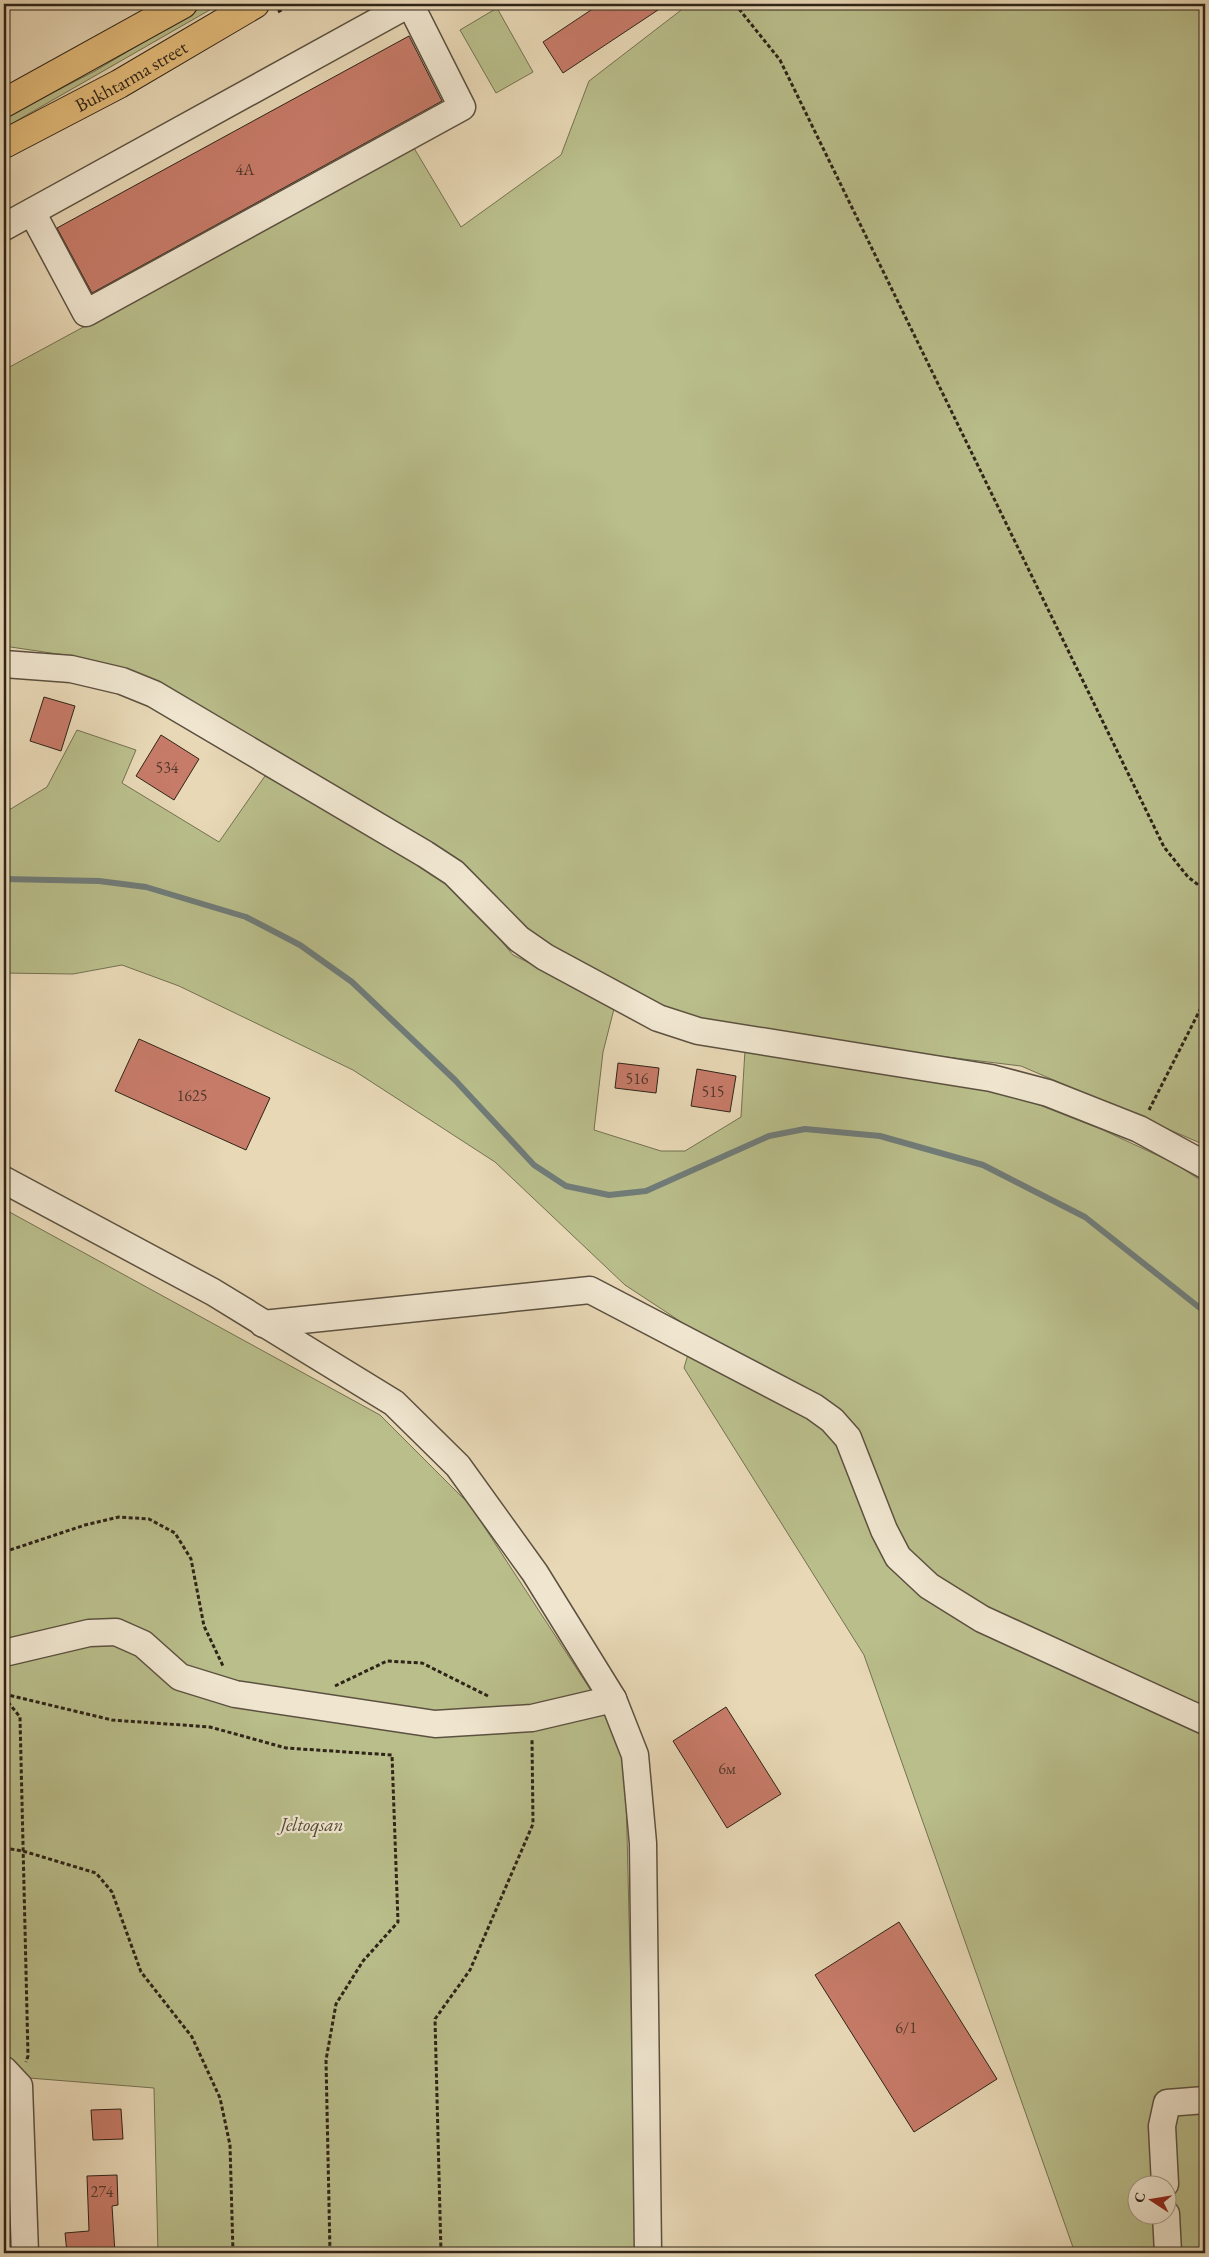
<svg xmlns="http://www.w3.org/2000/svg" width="1209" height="2257" viewBox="0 0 1209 2257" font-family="'EB Garamond',serif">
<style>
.green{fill:#b9be8b;stroke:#747152;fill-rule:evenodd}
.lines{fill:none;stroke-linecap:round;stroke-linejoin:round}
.stream{stroke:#707c79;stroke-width:6}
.building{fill:#c77b69;stroke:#2e2418}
.minor-casing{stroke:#5c5140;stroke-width:29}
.major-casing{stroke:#2e2418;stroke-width:30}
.path{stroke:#2e2418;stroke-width:3;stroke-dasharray:4 2.5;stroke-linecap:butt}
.minor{stroke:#f0e6d0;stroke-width:26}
.major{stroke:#e4bc7b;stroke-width:28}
.labels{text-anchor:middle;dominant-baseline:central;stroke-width:4.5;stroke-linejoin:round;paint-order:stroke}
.number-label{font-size:16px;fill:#543a2c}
.street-label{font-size:19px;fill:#2e2418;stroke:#f0e6d0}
.park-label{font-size:19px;font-style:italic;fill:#514a35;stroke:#f0e6d0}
</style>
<rect width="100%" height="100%" fill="#e8d8b6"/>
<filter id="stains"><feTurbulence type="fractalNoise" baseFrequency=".004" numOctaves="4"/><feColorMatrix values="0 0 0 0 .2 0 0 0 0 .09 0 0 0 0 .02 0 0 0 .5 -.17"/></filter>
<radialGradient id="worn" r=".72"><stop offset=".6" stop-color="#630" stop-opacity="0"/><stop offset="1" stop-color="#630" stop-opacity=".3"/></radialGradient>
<g class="green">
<path d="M207,4H220L4,128V118L95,71Z"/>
<path d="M689,4H1205V1145L1021,1066L715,1029L670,1013L525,935L466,872L71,656L4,646V370L414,148L461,227L561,155L589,81Z"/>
<path d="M497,8L533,72L496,93L460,30Z"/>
<path d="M77,730L136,750L122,783L219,842L265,776L444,873L513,955L615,1005L603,1052L594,1130L661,1151H685L741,1117L745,1050L853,1062L1019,1097L1103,1130L1174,1163L1205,1183V2253H1075L864,1655L684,1368L695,1331L625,1285L495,1162L353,1070L179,986L122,965L73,974L4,973V813L47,787ZM1136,2184H1166V2214H1136Z"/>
<path d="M4,1209L380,1415L470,1505L590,1689L625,1752L634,2119L635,2253H158L154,2088L4,2076Z"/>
</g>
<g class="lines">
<path class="stream" d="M4,879L99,881L146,887L246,917L300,945L352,982L455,1080L534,1165L566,1186L609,1195L646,1191L769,1136L805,1129L880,1136L983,1165L1085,1217L1205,1312"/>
</g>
<g class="building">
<path d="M600,4H667L563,73L543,42Z"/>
<path d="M409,36L442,101L92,293L57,228Z"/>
<path d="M44,697L75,706L61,751L30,741Z"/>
<path d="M161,735L199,759L174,800L136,776Z"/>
<path d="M139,1039L270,1098L246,1150L115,1091Z"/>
<path d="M618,1063L659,1068L656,1093L615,1088Z"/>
<path d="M697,1069L736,1076L730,1112L691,1106Z"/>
<path d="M726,1707L781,1794L727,1828L673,1741Z"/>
<path d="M899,1922L997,2079L914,2132L815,1975Z"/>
<path d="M121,2109L123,2139L93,2140L91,2110Z"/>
<path d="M117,2175L118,2205L112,2206L115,2253H67L65,2233L89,2231L87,2176Z"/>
</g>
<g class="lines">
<g class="minor-casing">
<g id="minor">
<path d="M32,212L86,313L462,107L410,4"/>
<path d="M4,227L409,4"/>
<path d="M4,664L71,669L122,681L154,694L425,854L454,873L519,939L545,957L658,1018L698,1031L991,1078L1048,1093L1139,1129L1205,1165"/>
<path d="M4,1180L213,1292L394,1403L458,1466L535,1573L613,1699L635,1755L643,1843L648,2253"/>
<path d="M263,1324L590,1290L814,1407L832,1420L848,1438L884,1530L898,1557L929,1586L982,1619L1205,1721"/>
<path d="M4,1653L89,1633L116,1632L143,1644L180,1677L235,1694L435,1724L532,1718L613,1699"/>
<path d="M4,2070L19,2086L25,2253"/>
<path d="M1165,2184L1162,2126L1167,2103L1205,2100"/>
<path d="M1166,2214L1168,2253"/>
</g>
</g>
<g class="major-casing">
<g id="major">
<path d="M4,103L183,4"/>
<path id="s1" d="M4,144L119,84L255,4"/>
</g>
</g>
<g class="path">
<path d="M735,4L780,60L1164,847L1188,877L1205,890"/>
<path d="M278,12L292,4"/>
<path d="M1149,1110L1205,1000"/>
<path d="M4,1552L85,1525L119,1517L149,1519L175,1533L191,1559L204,1626L223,1666"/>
<path d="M335,1686L387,1661L422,1663L490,1697"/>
<path d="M4,1694L112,1720L210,1727L286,1748L392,1755L398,1922L363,1961L336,2004L326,2060L330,2253"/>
<path d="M4,1697L20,1717L28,2056L26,2062"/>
<path d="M4,1848L23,1851L96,1873L112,1892L141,1972L192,2037L220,2098L230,2145L233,2253"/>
<path d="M441,2253L435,2019L470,1970L533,1824L532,1740"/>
</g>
<use href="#minor" class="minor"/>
<use href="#major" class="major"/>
</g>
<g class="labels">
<g class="number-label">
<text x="245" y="169">4А</text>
<text x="167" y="767">534</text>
<text x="637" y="1078">516</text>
<text x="713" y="1091">515</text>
<text x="192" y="1095">1625</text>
<text x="727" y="1768">6м</text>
<text x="906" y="2027">6/1</text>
<text x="102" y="2191">274</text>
</g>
<g class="street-label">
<text stroke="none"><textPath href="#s1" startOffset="144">Bukhtarma street</textPath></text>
</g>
<g class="park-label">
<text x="312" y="1824">Jeltoqsan</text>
</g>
</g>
<rect width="1209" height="2257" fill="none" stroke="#e8d8b6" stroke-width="20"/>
<rect x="5" y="5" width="1199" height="2247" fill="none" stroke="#2e2418" stroke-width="2.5"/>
<rect x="10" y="10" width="1189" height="2237" fill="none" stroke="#2e2418"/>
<g transform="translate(1152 2200) rotate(282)"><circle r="24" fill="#f0e6d0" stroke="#a29886"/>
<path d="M0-4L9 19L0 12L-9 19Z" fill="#8f2418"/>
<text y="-8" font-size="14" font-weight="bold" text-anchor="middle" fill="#2e2418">С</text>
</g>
<rect width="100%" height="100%" filter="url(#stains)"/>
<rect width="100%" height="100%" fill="url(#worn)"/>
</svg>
